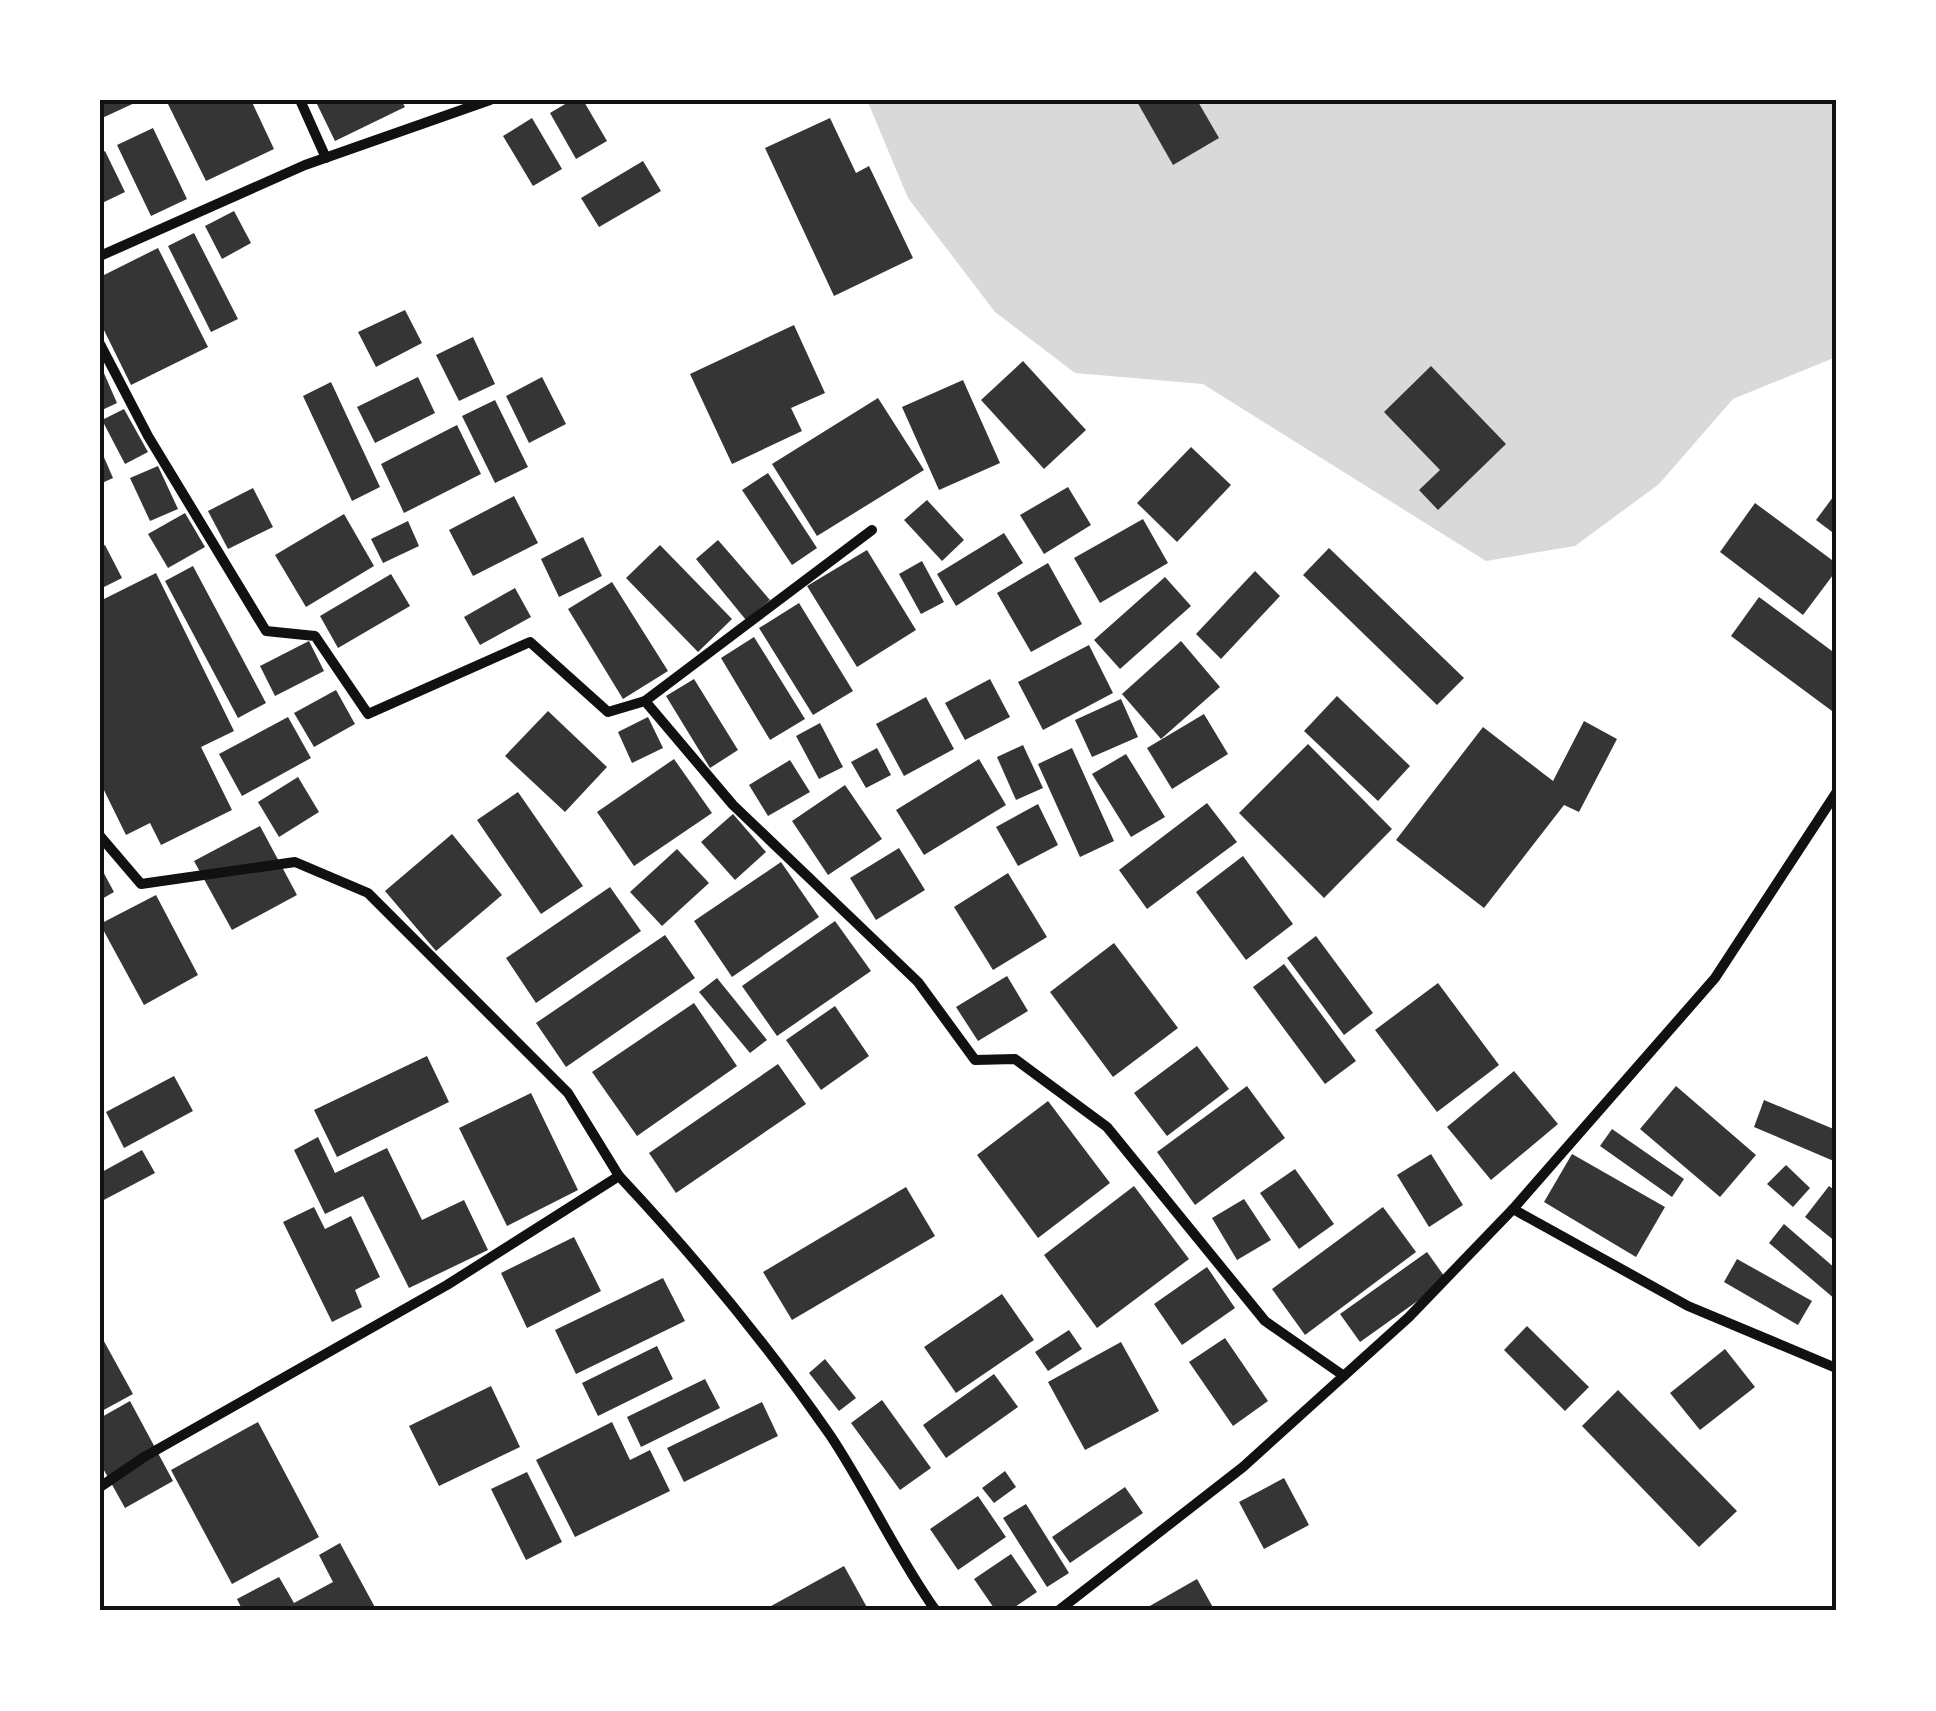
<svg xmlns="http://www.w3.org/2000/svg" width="1936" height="1711" viewBox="0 0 1936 1711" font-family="'Noto Sans',sans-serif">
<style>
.water{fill:#d9d9d9}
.building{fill:#353535}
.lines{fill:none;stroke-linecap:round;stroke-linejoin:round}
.minor{stroke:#111;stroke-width:10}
.neatline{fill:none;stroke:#111;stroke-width:4}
</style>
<rect width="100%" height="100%" fill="#fff"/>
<path class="water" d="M867,100H1836V357L1733,399L1659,484L1575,546L1486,561L1203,384L1075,373L995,312L908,198Z"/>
<g class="building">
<path d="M100,100H141L100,119Z"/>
<path d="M166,100H251L274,149L206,181Z"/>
<path d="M315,100H401L405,107L335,141Z"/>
<path d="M572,100H583L607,141L576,159L550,113Z"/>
<path d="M1136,100H1197L1219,138L1173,165Z"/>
<path d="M532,118L562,169L533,186L503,136Z"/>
<path d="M830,118L856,173L869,166L913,258L834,296L765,148Z"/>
<path d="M153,128L187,199L151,216L117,145Z"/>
<path d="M105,151L125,192L100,204V154Z"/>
<path d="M643,161L661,191L599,227L581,198Z"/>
<path d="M234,211L251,243L222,259L205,226Z"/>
<path d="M194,233L238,319L211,332L168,246Z"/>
<path d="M158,248L208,347L131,385L100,322V277Z"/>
<path d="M405,310L422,343L376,367L358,332Z"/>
<path d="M794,325L825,393L791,408L802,431L732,464L690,374Z"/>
<path d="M473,337L495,384L459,401L436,355Z"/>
<path d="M1023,361L1086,430L1044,469L981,400Z"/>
<path d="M100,364L117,403L100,411Z"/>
<path d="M1431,366L1506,444L1438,510L1419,490L1440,470L1384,412Z"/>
<path d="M418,377L435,413L375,443L357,407Z"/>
<path d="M542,377L566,424L529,443L506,396Z"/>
<path d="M963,380L1000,463L939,490L902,407Z"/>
<path d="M331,382L380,487L352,501L303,396Z"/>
<path d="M878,398L924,470L817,536L772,464Z"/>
<path d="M495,400L528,467L495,483L462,416Z"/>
<path d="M124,409L148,452L125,464L102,420Z"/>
<path d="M457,425L481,474L404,513L381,464Z"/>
<path d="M1191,447L1231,485L1177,542L1137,503Z"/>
<path d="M100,448L113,478L102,483L100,478Z"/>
<path d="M158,466L178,509L150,521L130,478Z"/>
<path d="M768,473L817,548L792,565L742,490Z"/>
<path d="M1068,487L1091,525L1044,554L1020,515Z"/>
<path d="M253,488L273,527L228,549L208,511Z"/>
<path d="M1836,493V535L1816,520Z"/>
<path d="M514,496L538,543L473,576L449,530Z"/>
<path d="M927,500L964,540L942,561L904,520Z"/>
<path d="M1755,503L1836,563V571L1803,615L1720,552Z"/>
<path d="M185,513L205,547L168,568L148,534Z"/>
<path d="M344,514L374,566L306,607L275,555Z"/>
<path d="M1143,519L1168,563L1100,603L1074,558Z"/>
<path d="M408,521L419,546L383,563L371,539Z"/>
<path d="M1004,533L1023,563L956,606L937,574Z"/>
<path d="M583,537L602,576L559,597L541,559Z"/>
<path d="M718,540L770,600L746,620L696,559Z"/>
<path d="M105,545L122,578L100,589V547Z"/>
<path d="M660,545L732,619L698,652L626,578Z"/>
<path d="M1329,548L1464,678L1437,705L1303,575Z"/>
<path d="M867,550L916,630L857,667L807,586Z"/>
<path d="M922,561L944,602L921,614L899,574Z"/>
<path d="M1048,563L1082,624L1031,652L997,593Z"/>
<path d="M193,566L266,703L238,718L165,581Z"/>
<path d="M1255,571L1280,596L1221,659L1196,634Z"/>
<path d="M156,573L234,731L201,747L232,810L161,845L150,823L126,835L100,782V601Z"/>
<path d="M391,574L410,606L338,648L320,616Z"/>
<path d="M1165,577L1191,606L1120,669L1094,640Z"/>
<path d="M612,582L668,671L623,699L568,609Z"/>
<path d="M515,588L531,617L480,645L464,617Z"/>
<path d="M1759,597L1836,654L1832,711L1731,636Z"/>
<path d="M799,603L853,691L813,715L759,628Z"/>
<path d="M754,637L805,719L770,740L721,658Z"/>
<path d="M309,641L324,671L275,696L260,666Z"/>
<path d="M1181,641L1220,687L1161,739L1122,694Z"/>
<path d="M1089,645L1113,693L1043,730L1018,682Z"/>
<path d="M694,679L738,750L710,768L666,696Z"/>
<path d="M990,679L1010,717L965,740L945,703Z"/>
<path d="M336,690L355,724L314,747L294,713Z"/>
<path d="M1337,696L1410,766L1378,801L1304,731Z"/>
<path d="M926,697L954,749L904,776L876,724Z"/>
<path d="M1121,699L1138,737L1092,757L1075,720Z"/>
<path d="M548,711L607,767L565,812L505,756Z"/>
<path d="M1204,714L1228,754L1172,789L1147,748Z"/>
<path d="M288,717L311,758L242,796L219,754Z"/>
<path d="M648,717L663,748L632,763L618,732Z"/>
<path d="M1584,721L1617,739L1579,812L1564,805L1484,908L1396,840L1483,727L1553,781Z"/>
<path d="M820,723L843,767L819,779L796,736Z"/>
<path d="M1308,744L1392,829L1324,898L1239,813Z"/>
<path d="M1023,745L1043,788L1016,800L997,757Z"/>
<path d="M877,748L891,775L866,788L851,762Z"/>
<path d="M1072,748L1114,841L1080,857L1038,764Z"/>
<path d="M1126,754L1165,817L1131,837L1092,774Z"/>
<path d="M674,759L712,813L634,866L597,812Z"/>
<path d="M979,759L1006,805L924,855L896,810Z"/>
<path d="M790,760L810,792L768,816L749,785Z"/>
<path d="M298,777L319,812L279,837L258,802Z"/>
<path d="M845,785L882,839L828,875L792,821Z"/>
<path d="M518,792L583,886L541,914L477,820Z"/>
<path d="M1207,803L1237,842L1147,909L1119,870Z"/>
<path d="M1038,804L1058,845L1018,866L996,827Z"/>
<path d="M733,814L766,852L735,880L701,842Z"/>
<path d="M260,826L297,895L232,930L194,861Z"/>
<path d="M452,834L502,895L436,951L385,891Z"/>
<path d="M899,848L925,890L876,920L850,878Z"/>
<path d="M677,849L709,883L662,926L630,892Z"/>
<path d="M1243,856L1293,924L1246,960L1196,892Z"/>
<path d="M781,862L819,917L732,977L694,921Z"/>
<path d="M100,866L114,892L100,900Z"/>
<path d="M1008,873L1047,937L993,970L954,907Z"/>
<path d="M610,887L641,931L536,1003L506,958Z"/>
<path d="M156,895L198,975L144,1005L100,924Z"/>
<path d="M835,921L871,971L777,1036L742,986Z"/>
<path d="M665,935L695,978L566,1067L536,1023Z"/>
<path d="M1316,936L1373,1013L1344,1035L1287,958Z"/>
<path d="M1114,943L1178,1028L1113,1077L1050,992Z"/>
<path d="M1284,964L1356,1061L1325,1084L1253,987Z"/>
<path d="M1007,976L1028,1011L978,1041L956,1007Z"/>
<path d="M717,978L767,1040L750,1053L699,992Z"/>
<path d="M1438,983L1499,1065L1437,1112L1375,1030Z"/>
<path d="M694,1003L737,1066L637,1136L592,1072Z"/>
<path d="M835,1006L869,1056L821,1090L786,1040Z"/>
<path d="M1197,1046L1229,1089L1167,1136L1134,1093Z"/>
<path d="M427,1056L449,1102L337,1157L314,1110Z"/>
<path d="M778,1064L806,1104L676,1193L649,1153Z"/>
<path d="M1514,1071L1558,1124L1491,1180L1447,1127Z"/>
<path d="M174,1076L193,1111L124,1148L106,1112Z"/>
<path d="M1247,1086L1285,1138L1195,1205L1157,1152Z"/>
<path d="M1676,1086L1756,1155L1720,1197L1640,1129Z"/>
<path d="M531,1093L578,1190L507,1226L459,1128Z"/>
<path d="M1764,1100L1836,1130V1162L1754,1127Z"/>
<path d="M1048,1101L1110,1183L1038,1238L977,1155Z"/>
<path d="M1612,1129L1684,1179L1672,1197L1600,1146Z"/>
<path d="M318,1137L335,1173L387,1148L422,1220L464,1200L488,1250L409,1288L363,1196L325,1214L294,1150Z"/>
<path d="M142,1150L155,1173L100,1202V1173Z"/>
<path d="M1431,1154L1463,1205L1429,1227L1397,1175Z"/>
<path d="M1572,1154L1665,1207L1636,1257L1544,1202Z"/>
<path d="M1786,1165L1810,1188L1793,1207L1767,1184Z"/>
<path d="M1295,1169L1334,1224L1299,1249L1260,1193Z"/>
<path d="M1134,1186L1189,1259L1097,1328L1044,1255Z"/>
<path d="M1829,1186L1836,1191V1242L1805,1217Z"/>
<path d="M906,1187L935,1236L792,1320L763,1272Z"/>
<path d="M1244,1199L1271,1240L1237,1260L1212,1218Z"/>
<path d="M314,1207L325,1229L351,1216L380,1277L355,1290L362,1307L332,1322L283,1222Z"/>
<path d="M1383,1207L1416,1252L1305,1335L1272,1289Z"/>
<path d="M1784,1224L1836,1269V1300L1769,1243Z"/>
<path d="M574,1237L601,1291L527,1328L501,1273Z"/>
<path d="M1427,1252L1447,1280L1360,1342L1340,1314Z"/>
<path d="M1737,1259L1812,1301L1798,1325L1724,1282Z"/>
<path d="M1207,1267L1235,1308L1182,1345L1154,1304Z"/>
<path d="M663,1278L685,1321L576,1374L555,1330Z"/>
<path d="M1002,1294L1034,1340L956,1393L924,1347Z"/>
<path d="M1527,1326L1589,1387L1565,1411L1504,1350Z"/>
<path d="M1069,1330L1082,1349L1048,1371L1035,1352Z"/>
<path d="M100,1334L133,1394L100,1412Z"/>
<path d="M1225,1338L1268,1401L1233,1426L1189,1362Z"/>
<path d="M1121,1342L1159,1411L1085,1450L1048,1382Z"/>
<path d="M657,1346L673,1379L598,1416L582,1383Z"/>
<path d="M1725,1349L1755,1387L1700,1430L1670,1393Z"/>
<path d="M825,1359L856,1398L839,1411L809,1373Z"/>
<path d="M994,1374L1018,1407L946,1458L923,1425Z"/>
<path d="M705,1379L720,1408L641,1447L627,1417Z"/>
<path d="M491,1386L520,1447L439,1486L409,1426Z"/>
<path d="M1618,1390L1737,1511L1699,1547L1582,1426Z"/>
<path d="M882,1400L931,1468L900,1490L851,1423Z"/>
<path d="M130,1401L173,1481L125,1508L100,1463V1418Z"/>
<path d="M762,1402L778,1436L684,1482L667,1448Z"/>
<path d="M258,1422L319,1537L232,1584L171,1470Z"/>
<path d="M612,1422L630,1460L650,1450L670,1491L575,1537L536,1460Z"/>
<path d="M1005,1471L1016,1487L994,1503L982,1488Z"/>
<path d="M527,1472L562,1542L526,1560L491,1489Z"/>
<path d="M1284,1478L1309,1525L1264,1549L1239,1502Z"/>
<path d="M1125,1487L1143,1513L1070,1563L1052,1537Z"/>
<path d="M978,1496L1006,1537L958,1570L930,1529Z"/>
<path d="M1026,1504L1069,1573L1047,1587L1003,1518Z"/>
<path d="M340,1543L377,1611H243L237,1599L279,1577L294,1603L333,1582L319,1555Z"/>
<path d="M1011,1554L1037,1592L1009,1611H996L974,1579Z"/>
<path d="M844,1566L869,1611H762Z"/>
<path d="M1197,1579L1215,1611H1141Z"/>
</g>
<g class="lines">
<g class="minor">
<path d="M300,100L326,158"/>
<path d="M100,256L305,165L490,100"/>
<path d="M100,344L148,436L266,631L315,636L368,714L530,642L608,712L645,701L733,805L918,982L975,1060L1015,1059L1107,1127L1265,1321L1344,1376"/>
<path d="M645,701L872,530"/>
<path d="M100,836L141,884L295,862L368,893L568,1093L619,1176"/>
<path d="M1513,1209L1688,1306L1836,1368"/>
<path d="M100,1487L144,1457L447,1285L619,1176C696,1258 766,1343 830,1435C868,1492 896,1555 936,1611"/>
<path d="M1058,1611L1243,1467L1409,1317L1513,1209L1715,978L1836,793"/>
</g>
</g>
<rect width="1936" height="1711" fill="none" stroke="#ffffff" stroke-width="205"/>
<rect x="102" y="102" width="1732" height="1506" class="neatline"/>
</svg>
